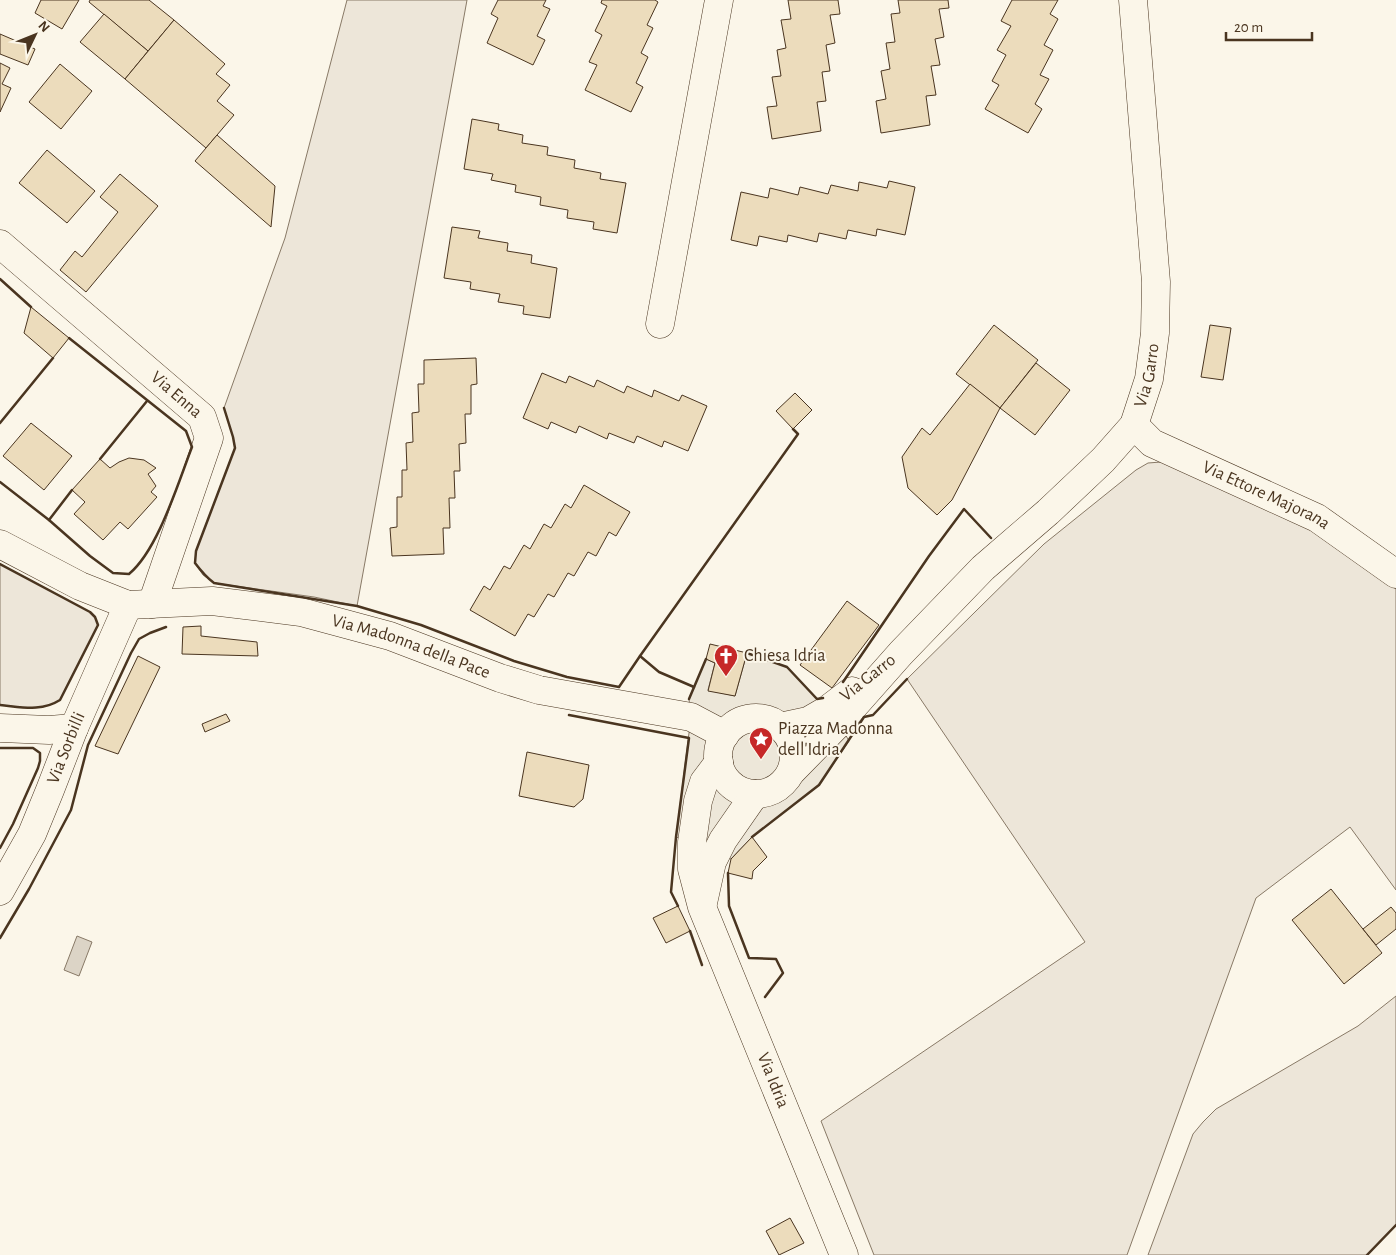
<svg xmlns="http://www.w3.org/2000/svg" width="1396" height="1255" viewBox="0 0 1396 1255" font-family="'Alegreya Sans',sans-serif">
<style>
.green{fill:#ede6d9;stroke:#887966}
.parking{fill:#ede7d9;stroke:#887966}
.water{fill:#dcd4c6;stroke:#887966}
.building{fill:#ecdcbc;stroke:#4a3520}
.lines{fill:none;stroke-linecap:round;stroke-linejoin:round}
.minor-casing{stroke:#4a3520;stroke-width:29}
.minor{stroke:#fbf6e9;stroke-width:28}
.wall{stroke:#4a3520;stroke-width:2.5}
.labels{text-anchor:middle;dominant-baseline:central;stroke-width:4;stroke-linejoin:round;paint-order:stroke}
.street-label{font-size:18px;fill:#4a3520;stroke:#fbf6e9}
.poi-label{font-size:18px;fill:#4a3520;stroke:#fbf6e9;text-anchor:start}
</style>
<rect width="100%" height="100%" fill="#fbf6e9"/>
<g class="green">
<path d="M347,0H467L357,606L314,597L214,583L203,575L195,563L196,551L235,448L233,437L224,408L285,238Z"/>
<path d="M1161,462L1173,466L1317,531L1396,589V890L1350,827L1256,898L1127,1255H874L821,1121L1085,942L907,679L1044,544L1136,470L1148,463Z"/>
<path d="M0,564L90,612L95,617L98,625L60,700C41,712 22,707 0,705Z"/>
<path d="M1396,996V1225L1367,1255H1148L1193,1134L1203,1122L1216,1109L1358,1026Z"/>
</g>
<path class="parking" d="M747,653L787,667L839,723L849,741L819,785L752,837L731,859L692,842L676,837L691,717L689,699L706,659L715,663L708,690L735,696Z"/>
<path class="water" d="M77,936L92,942L79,976L64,970Z"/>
<g class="building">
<path d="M41,0H79L62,29L35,13Z"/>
<path d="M90,0H149L174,20L148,51L89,2Z"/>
<path d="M498,0H546L543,6L550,9L537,36L545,40L533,65L487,43L498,18L491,14Z"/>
<path d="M602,0H655L658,2L647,25L653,28L641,53L648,57L636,83L643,87L631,112L585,90L597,65L589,62L602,35L595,31L607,6L601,3Z"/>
<path d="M788,0H838L840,14L830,15L835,43L826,45L830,71L822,72L826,101L817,102L821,131L772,139L767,107L777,106L772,77L781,76L777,50L786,48L781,20L791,19Z"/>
<path d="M898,0H948L949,8L939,9L944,37L935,39L940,65L931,66L936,95L926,96L930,125L881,133L876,101L886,99L881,71L890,69L886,43L895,42L891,14L900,13Z"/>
<path d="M1012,0H1058L1050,14L1058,19L1044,45L1053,50L1040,75L1049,79L1035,104L1042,109L1028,133L985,109L999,85L992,81L1006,55L997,50L1011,26L1001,21Z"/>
<path d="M104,14L148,51L125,79L80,42Z"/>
<path d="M174,20L225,64L216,74L230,85L217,101L234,115L206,148L125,79Z"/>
<path d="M0,34L35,49L28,65L0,54Z"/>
<path d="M0,63L10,68L2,84L11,88L0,112Z"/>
<path d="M60,64L92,91L61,129L29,102Z"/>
<path d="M472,119L499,124L498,130L523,135L522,143L548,147L547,155L575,160L574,168L601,173L600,179L626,183L617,233L593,229L594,222L567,218L568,210L540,205L541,197L515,192L516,185L491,180L493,174L464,169Z"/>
<path d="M217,135L275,186L271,227L195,161Z"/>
<path d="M47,150L95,191L67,223L19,183Z"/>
<path d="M120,174L158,206L86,292L60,270L75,251L82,257L118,212L100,197Z"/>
<path d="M889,181L915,187L905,235L877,229L876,236L848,230L846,239L819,233L817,242L788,235L787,242L759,236L757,246L731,240L741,192L768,198L770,188L798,195L800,187L828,194L831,185L858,191L859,182L887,188Z"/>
<path d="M452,227L480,231L478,238L508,243L507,251L532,255L531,263L557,268L550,318L523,314L524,306L498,302L500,294L470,289L471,282L444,278Z"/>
<path d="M31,307L69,338L53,358L24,333Z"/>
<path d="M994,325L1038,360L1000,408L956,374Z"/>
<path d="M1210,325L1231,328L1223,380L1201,377Z"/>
<path d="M476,358L477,384L471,385V414H465L466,443L459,444L460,471H454L455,498H449L450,528H443L444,554L392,556L390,528L397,527V497H402V470H407L406,443L413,442L412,413L419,412L418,384H424V360Z"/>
<path d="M1036,363L1070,390L1035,435L1000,408Z"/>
<path d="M542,373L566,383L569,376L594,387L597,380L624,393L627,386L652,397L654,390L679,401L682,395L707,406L688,451L664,441L662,447L637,436L634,443L609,433L607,439L579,426L576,433L551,422L548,429L523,418Z"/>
<path d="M970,384L1000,408L952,500L937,515L908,488L902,457L922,428L930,435Z"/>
<path d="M795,393L812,410L793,429L776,411Z"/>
<path d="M31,423L72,456L44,490L3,456Z"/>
<path d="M129,458L144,460L156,468L148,474L156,486L151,492L157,497L128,529L120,522L103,540L74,514L85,502L72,490L100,459L110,468L119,462Z"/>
<path d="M584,485L630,512L616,536L609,532L596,556L588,552L574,576L568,573L554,597L548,594L534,617L528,614L515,636L470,610L484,586L490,590L504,566L510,569L524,545L530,549L544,524L551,528L565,504L571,508Z"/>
<path d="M847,601L879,625L832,688L800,665Z"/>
<path d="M201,626V636L257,642L258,656L182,654L183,627Z"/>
<path d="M710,644L747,653L735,696L708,691L715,663L706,659Z"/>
<path d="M138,656L160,667L118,754L95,746Z"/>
<path d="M226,714L230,721L205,732L202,724Z"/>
<path d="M527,752L589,765L583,799L574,807L519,796Z"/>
<path d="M752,837L767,857L753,871L752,879L728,873L731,859Z"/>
<path d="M1331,889L1382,953L1344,984L1292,920Z"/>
<path d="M678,906L690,931L666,943L653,918Z"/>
<path d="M1391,907L1396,913V929L1376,945L1363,929Z"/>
<path d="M790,1218L804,1243L779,1255L766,1231Z"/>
</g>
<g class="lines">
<g class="minor-casing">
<g id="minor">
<path id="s1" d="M0,244L202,417L209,438L152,604"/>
<path d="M660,324L719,0"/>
<path id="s2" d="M1134,425L1152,443L1317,518L1396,574"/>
<path id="s3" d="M0,544L80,586L128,605L212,601L301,612L390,636L500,678L539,690L691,717L725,735"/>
<circle cx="756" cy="756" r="38"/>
<path d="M780,727L808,721L827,710L852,691"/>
<path d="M0,728L49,730L74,728"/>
<path id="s4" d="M719,762L704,782L698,801L692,842V869L702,907L844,1255"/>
<path id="s5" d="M791,772L839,723L901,653L983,568L1048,512L1103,460L1134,425L1149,379L1155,333L1156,282L1133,0"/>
<path id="s6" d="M0,891L32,834L50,790L74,728L128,605"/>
<path d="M703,903L712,862L723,840L755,794"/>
</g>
</g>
<use href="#minor" class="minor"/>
<g class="wall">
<path d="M0,279L31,307"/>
<path d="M224,408L233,437L235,448L196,551L195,563C201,571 206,577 214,583L357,606L421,625L514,661L567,677L619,687L640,656L798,434L793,429"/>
<path d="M0,423L53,358"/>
<path d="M100,459L147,401"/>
<path d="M0,482L49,520L90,556L113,573L129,574C158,550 178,483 192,447L186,431L69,338"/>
<path d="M49,520L72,490"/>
<path d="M0,564L90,612L95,617L98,625L60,700C41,712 22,707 0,705"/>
<path d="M747,653L787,667L817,699L823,698"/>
<path d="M640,656L659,672L694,687"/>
<path d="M843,682L929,556L964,509L991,538"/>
<path d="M689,699L706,659"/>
<path d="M569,715L689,738L676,837L671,892L678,906"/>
<path d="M0,748H33L40,753V761L38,768L13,824L0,848"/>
<path d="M752,837L819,785L864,717L873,715L907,679"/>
<path d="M728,873L729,906L749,958L776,959L783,973L765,997"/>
<path d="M690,931L702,965"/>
<path d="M0,938L29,889L71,810L88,745L131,653L139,639L150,633L166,627"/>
<path d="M1367,1255L1396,1225"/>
</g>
</g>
<defs>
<g id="church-pin" transform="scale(1.25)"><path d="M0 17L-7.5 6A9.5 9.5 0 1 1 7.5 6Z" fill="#c62828" stroke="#fbf6e9"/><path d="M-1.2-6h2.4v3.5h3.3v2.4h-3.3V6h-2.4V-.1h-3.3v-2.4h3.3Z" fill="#fff"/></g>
<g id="sight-pin" transform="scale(1.25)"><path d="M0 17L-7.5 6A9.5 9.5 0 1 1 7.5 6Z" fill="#c62828" stroke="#fbf6e9"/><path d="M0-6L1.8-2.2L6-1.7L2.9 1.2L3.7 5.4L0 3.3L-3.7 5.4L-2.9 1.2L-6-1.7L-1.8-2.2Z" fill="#fff"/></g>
</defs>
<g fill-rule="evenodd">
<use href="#church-pin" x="726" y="656"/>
<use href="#sight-pin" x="761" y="739"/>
</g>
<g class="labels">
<g class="street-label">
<text stroke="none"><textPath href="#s5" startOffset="540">Via Garro</textPath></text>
<text stroke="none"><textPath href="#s1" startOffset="232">Via Enna</textPath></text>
<text stroke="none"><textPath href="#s2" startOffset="151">Via Ettore Majorana</textPath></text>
<text stroke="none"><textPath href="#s3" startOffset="431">Via Madonna della Pace</textPath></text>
<text transform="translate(868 678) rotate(-38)">Via Garro</text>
<text stroke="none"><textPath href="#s6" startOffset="158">Via Sorbilli</textPath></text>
<text stroke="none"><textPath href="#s4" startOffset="340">Via Idria</textPath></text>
</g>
<g class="poi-label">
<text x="744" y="656">Chiesa Idria</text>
<text x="778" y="729">Piazza Madonna<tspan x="778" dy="21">dell'Idria</tspan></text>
</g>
</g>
<g transform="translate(35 35) rotate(47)" stroke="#fbf6e9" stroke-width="4" paint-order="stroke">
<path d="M0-4L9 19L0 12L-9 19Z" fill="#4a3520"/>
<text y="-8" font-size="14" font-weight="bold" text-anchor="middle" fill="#4a3520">N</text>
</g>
<path d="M1226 32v8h86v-8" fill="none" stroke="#4a3520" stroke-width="2.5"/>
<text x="1234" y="32" font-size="15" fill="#4a3520" stroke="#fbf6e9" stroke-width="4" paint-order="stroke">20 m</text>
</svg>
